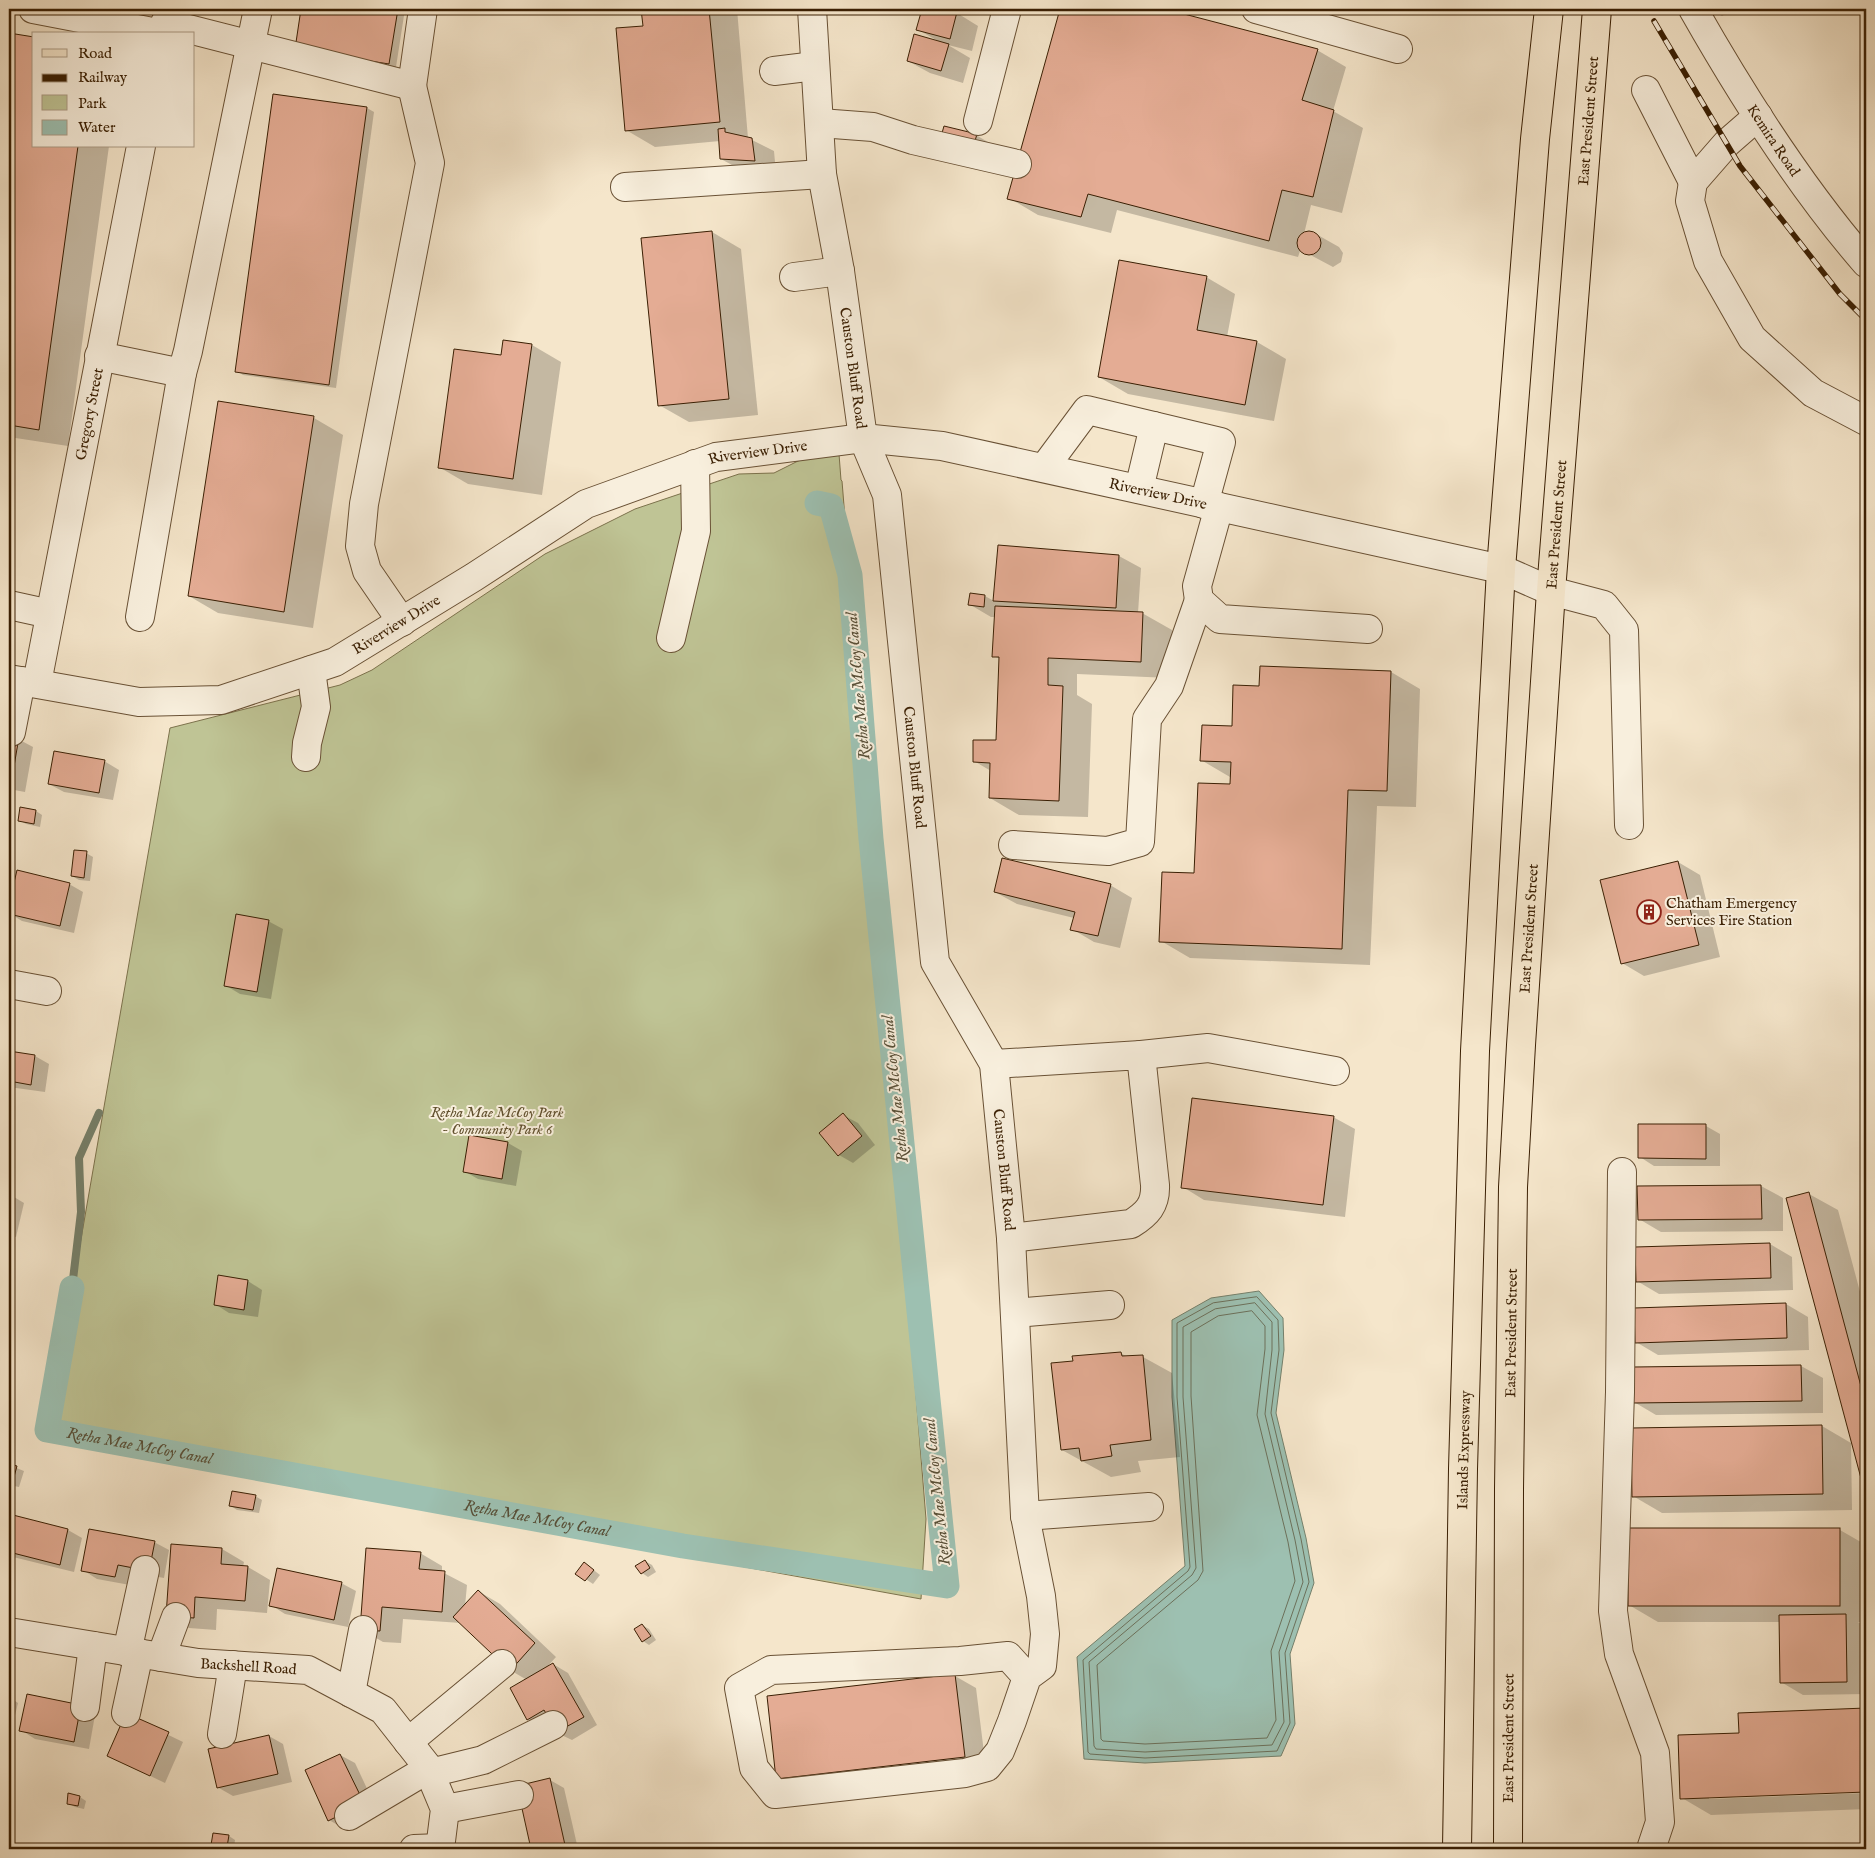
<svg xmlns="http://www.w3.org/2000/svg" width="1875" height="1858" viewBox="0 0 1875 1858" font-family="'IM FELL English',serif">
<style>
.green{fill:#bfc495;stroke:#7c724c}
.water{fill:#9dc0b1;stroke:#75806b}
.shadow{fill:#0003}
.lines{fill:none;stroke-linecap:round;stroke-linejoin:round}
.shore{stroke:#6c705a;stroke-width:1}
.stream{stroke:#75806b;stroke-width:8}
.canal{stroke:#9dc0b1;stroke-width:25}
.building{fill:#e4ac94;stroke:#3a1f03}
.minor-casing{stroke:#695135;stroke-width:30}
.major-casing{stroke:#3a1f03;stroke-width:30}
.minor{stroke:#f8efdd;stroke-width:28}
.major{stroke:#f5e6cb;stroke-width:28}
.rail-casing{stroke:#3a1f03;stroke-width:5.5}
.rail{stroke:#f8efdd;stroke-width:4;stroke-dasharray:11;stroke-linecap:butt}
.labels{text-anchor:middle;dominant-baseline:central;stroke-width:4;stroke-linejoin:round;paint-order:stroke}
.street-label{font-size:15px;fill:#3a1f03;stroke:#f8efdd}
.poi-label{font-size:15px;fill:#3a1f03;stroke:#f8efdd;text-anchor:start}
.park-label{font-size:15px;font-style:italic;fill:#62512f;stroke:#f8efdd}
.water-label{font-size:16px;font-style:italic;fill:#584f37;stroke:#f8efdd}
</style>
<rect width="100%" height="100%" fill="#f5e6cb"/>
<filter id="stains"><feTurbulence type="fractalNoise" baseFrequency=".004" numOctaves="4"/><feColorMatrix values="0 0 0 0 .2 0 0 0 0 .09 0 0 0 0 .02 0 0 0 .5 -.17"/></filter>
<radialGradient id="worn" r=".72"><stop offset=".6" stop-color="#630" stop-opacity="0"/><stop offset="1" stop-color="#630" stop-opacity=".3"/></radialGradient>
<path class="green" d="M838,441L841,480L842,481L926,1519L921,1599L46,1440L170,728L340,685L372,670L545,554L635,509L739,474L774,473Z"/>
<path class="water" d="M1259,1291L1283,1318L1284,1350L1276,1413L1306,1538L1314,1583L1290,1654L1295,1724L1281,1756L1145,1763L1084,1759L1077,1657L1185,1566L1172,1397V1320L1211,1298Z"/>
<g class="shadow">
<path d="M302,9H405L396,67L303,53L296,49Z"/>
<path d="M643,9H737L748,138L774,151L776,173L743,171L721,159L720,141L655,147L626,130L644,27Z"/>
<path d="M923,9H941L957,13L978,26L972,51L948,45L970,58L963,83L930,73L908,61L938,41L917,29Z"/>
<path d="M1062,9H1160L1317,50L1346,67L1333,111L1363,128L1342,213L1311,205L1304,234L1307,232L1316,234L1339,247L1343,253L1341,262L1333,267L1303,251L1301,248L1298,257L1117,210L1111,233L1038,215L1009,198Z"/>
<path d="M1713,9H1725L1727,13L1722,16L1715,12Z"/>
<path d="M9,34L34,38V146H109L68,446L9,437Z"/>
<path d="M367,108L374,112L336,388L243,375L237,371Z"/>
<path d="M976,135L998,148L965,145Z"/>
<path d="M712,232L741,249L758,415L689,422L659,405Z"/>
<path d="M1206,277L1235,294L1227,337L1257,342L1286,359L1274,421L1128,394L1099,377Z"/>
<path d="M532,345L561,362L542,495L468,484L439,467L502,357Z"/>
<path d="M219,403L314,418L343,435L313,628L218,613L189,596Z"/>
<path d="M999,547L1119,556L1141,568L1138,613H1142L1172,630L1170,678L1077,674V695L1092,704L1088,817L1019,815L990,798L991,771L974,761L997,742L1000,659L994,656L995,617H991L969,604L985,596L994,601Z"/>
<path d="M1261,667L1391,672L1420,689L1416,807L1377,806L1370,965L1190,958L1161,941L1195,874L1232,786L1230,777L1201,760L1233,728L1260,688Z"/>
<path d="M9,737L18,739L33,747L25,792L9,789Z"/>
<path d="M104,761L119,770L113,800L64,792L49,784Z"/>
<path d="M9,800L15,804L11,819L9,818Z"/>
<path d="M36,811L42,815L40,827L26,824L19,820Z"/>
<path d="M86,853L93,857L90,881L79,880L72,876Z"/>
<path d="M1678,862L1700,875L1720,957L1644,976L1622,963Z"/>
<path d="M18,872L69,884L83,892L74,933L22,921L9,913Z"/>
<path d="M1110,885L1132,898L1120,948L1094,942L1072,929L1074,918L1017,904L995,892Z"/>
<path d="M268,921L283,929L271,999L240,994L225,985Z"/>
<path d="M9,1052L35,1056L49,1064L45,1092L9,1087Z"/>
<path d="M843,1115L858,1123L875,1145L853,1163L839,1155Z"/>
<path d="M1333,1117L1355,1129L1345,1217L1204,1200L1183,1187Z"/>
<path d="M1706,1126L1720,1134V1166H1654L1640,1157Z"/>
<path d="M508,1143L522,1151L516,1186L478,1179L464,1171Z"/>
<path d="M1761,1186L1783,1198V1231L1661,1232L1639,1219V1187Z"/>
<path d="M9,1194L24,1203L16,1237L9,1235Z"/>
<path d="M1809,1194L1838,1210L1866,1314V1492L1852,1440Z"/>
<path d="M1770,1244L1792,1257L1793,1290L1659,1294L1637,1281Z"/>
<path d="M219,1277L248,1281L262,1290L258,1317L229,1313L215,1304Z"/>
<path d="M1786,1304L1808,1317L1809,1350L1658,1355L1636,1342Z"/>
<path d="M1120,1353L1128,1357H1143L1172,1373L1180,1457L1138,1461L1141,1472L1111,1477L1062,1450Z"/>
<path d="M1801,1366L1823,1378V1413L1656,1415L1634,1402Z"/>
<path d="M1822,1426L1851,1443L1852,1510L1662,1513L1633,1496L1632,1429Z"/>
<path d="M9,1465L24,1471L19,1487L9,1485Z"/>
<path d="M255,1496L262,1500L259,1513L237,1510L231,1506Z"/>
<path d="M9,1515L68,1530L82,1538L74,1572L9,1556Z"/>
<path d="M1629,1530H1840L1866,1545V1622H1858L1866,1627V1694L1803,1695L1781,1682L1780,1622H1658L1629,1605Z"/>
<path d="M154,1542L169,1550L164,1578L132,1572L130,1585L97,1579L83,1570Z"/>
<path d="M222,1549L244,1562L243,1567H248L270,1580L267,1613L217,1609L216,1630L189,1628L167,1615Z"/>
<path d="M420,1553L442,1566V1572L467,1585L465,1606L478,1591L500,1604L556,1657L546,1668L553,1664L568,1673L597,1725L572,1740L528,1719L527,1680L510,1670L461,1623L403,1619L401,1643L383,1642L361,1629Z"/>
<path d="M645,1561L652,1565L656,1572L648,1577L642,1573Z"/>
<path d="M591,1568L600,1575L593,1584L577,1573Z"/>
<path d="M341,1583L356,1591L348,1627L285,1614L271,1605Z"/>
<path d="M642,1625L649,1629L656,1640L649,1645L643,1641Z"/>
<path d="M955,1676L976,1688L986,1769L799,1791L777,1778Z"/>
<path d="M9,1697L18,1703L9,1740Z"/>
<path d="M1866,1710V1791L1709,1796V1799L1866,1793V1809L1711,1815L1682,1798L1740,1734L1739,1714Z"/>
<path d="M95,1715L89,1749L35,1739L21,1730Z"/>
<path d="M127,1715L183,1742L165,1783L109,1756Z"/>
<path d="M269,1736L283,1744L292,1782L233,1796L219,1788Z"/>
<path d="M340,1755L355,1763L378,1812L343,1828L329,1820Z"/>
<path d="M550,1780L564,1788L578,1849H532L518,1787Z"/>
<path d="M80,1797L86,1801L84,1809L75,1807L68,1803Z"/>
<path d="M229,1836L235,1840L234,1849H220L213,1845Z"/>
<path d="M289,1846H306L312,1849H289Z"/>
</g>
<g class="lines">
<g class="shore">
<path d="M1257,1297L1278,1320L1279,1350L1271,1413L1301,1539L1309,1582L1285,1653L1290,1723L1277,1751L1145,1758L1090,1754L1088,1752L1083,1660L1188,1571L1190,1567L1177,1397V1323L1213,1303Z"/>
<path d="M1255,1303L1272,1322V1350L1265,1414L1295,1540L1303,1582L1279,1652L1284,1722L1272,1745L1145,1752L1096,1749L1094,1746L1089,1662L1192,1575L1196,1568L1183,1397V1327L1215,1309Z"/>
<path d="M1252,1311L1265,1326V1349L1257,1415L1288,1542L1295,1581L1271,1651L1276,1720L1267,1738L1145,1744L1103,1741L1101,1739L1097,1665L1198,1580L1203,1571L1191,1396V1332L1218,1316Z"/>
</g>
<path class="stream" d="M72,1288L81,1212L79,1158L99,1113"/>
<path class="canal" id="s1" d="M72,1288L47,1430L683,1546L947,1586L871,839L850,575L831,506L817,503"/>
</g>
<g class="building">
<path d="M301,9H398L389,64L295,49Z"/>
<path d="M641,9H709L720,122L625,131L616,28L643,26Z"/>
<path d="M922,9H946L957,12L950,39L916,30Z"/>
<path d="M1060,9H1165L1318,49L1302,100L1334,110L1313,197L1282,190L1269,241L1088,194L1081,217L1007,199Z"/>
<path d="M1712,9H1721L1714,13Z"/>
<path d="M9,33L34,37V146H78L39,430L9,425Z"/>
<path d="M914,34L949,44L941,71L907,61Z"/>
<path d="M273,94L367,107L329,385L235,372Z"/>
<path d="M944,126L977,134L975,141L942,133Z"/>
<path d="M725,128V132L752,138L755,161L720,159L718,129Z"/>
<circle cx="1309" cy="243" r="12"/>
<path d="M712,231L729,399L658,406L641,238Z"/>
<path d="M1119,260L1207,276L1197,330L1257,341L1245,405L1098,377Z"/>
<path d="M503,340L532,344L513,479L438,468L454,349L501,355Z"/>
<path d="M218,401L314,416L284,612L188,596Z"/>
<path d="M998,545L1119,555L1116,608L993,601Z"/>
<path d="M970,593L985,595L984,607L968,605Z"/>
<path d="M995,606L1143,612L1141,662L1048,658V685L1063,686L1059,801L989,798L990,763L973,762V740H996L999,657H992Z"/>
<path d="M1260,666L1391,671L1387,791L1348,790L1342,949L1159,942L1162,872L1194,873L1198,783L1230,784L1231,762L1200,761L1202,725L1232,726L1233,685L1259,686Z"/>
<path d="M9,736L19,737L11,784H9Z"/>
<path d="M54,751L105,760L99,793L48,784Z"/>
<path d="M20,807L36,810L34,824L18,821Z"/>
<path d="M74,850L87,851L84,878L71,876Z"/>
<path d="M1002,858L1111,884L1098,936L1070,930L1075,912L994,892Z"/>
<path d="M1678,861L1699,945L1621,964L1600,880Z"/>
<path d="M17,870L70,883L60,926L9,914V904Z"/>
<path d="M236,914L269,920L257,992L224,986Z"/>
<path d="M9,1051L35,1055L31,1085L9,1081Z"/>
<path d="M1192,1098L1334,1116L1323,1205L1181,1188Z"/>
<path d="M843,1113L862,1136L838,1156L819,1133Z"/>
<path d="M1638,1124H1706V1159L1638,1158Z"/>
<path d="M469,1135L508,1142L502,1179L463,1172Z"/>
<path d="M1761,1185L1762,1219L1638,1220L1637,1186Z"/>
<path d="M1809,1192L1866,1405V1497L1786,1198Z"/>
<path d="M1770,1243L1771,1278L1636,1282L1635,1247Z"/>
<path d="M218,1275L248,1280L244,1310L214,1305Z"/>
<path d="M1786,1303L1787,1338L1635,1343L1634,1308Z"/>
<path d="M1121,1352L1122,1356L1143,1355L1151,1440L1110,1445L1112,1456L1081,1461L1079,1448L1061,1450L1051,1363L1073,1361L1072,1356Z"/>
<path d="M1801,1365L1802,1401L1633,1403V1367Z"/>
<path d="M1822,1425L1823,1494L1632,1497L1631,1428Z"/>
<path d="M9,1464L17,1466L12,1484H9Z"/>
<path d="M232,1491L256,1495L253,1510L229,1506Z"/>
<path d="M9,1514L68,1529L60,1565L9,1552Z"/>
<rect x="1628" y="1528" width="212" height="78"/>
<path d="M89,1529L155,1541L149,1571L118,1565L115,1577L81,1571Z"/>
<path d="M171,1544L222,1548L221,1564L248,1566L245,1601L195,1597L194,1618L166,1616Z"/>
<path d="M366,1548L421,1552L419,1569L445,1571L442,1612L382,1607L380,1631L360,1630Z"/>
<path d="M645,1560L650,1568L641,1574L635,1566Z"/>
<path d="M584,1562L594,1570L585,1581L575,1574Z"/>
<path d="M277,1568L342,1582L334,1620L269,1606Z"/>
<path d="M478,1590L535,1643L510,1671L453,1617Z"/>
<path d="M1846,1614L1847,1682L1780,1683L1779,1615Z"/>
<path d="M642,1624L651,1636L642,1642L634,1629Z"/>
<path d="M553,1663L584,1717L557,1732L544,1710L527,1720L510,1688Z"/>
<path d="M955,1674L965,1757L776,1779L767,1696Z"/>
<path d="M27,1694L81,1705L74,1742L19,1731Z"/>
<path d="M1866,1708V1792L1680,1799L1678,1735L1739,1733L1738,1713Z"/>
<path d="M126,1713L169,1732L150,1776L107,1756Z"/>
<path d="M269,1735L278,1774L217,1788L208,1749Z"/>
<path d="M340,1754L364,1803L328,1821L305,1770Z"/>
<path d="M550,1778L565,1845L546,1849H531L517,1786Z"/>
<path d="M68,1793L80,1796L78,1806L67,1804Z"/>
<path d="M213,1833L229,1835L227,1847L211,1845Z"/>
<path d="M306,1844V1849H288L287,1845Z"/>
<path d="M344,1845V1849H318V1846Z"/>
</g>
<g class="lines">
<g class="minor-casing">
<g id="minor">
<path d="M33,9L163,34"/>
<path id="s2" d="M812,9L822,174L840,271L863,438L887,495L935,962L994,1064L1011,1238L1025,1516L1041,1596L1045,1634L1042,1666L1027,1677L1012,1721L1000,1751L987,1767L965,1773L775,1794L754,1768L739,1688L771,1670L960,1661L1008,1656L1027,1677"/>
<path d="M1256,9L1398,49"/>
<path id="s3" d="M1693,9C1743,97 1800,187 1866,263"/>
<path d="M165,23L412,86L423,9"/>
<path d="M774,71L815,66"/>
<path d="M1646,90L1693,182"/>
<path d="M1758,116L1727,143L1693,182L1690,201L1708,261L1752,338L1813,393L1866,421"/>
<path d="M978,121L1007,9"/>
<path d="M820,123L873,127L913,140L1017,164"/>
<path d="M625,187L822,174"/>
<path d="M794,277L840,271"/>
<path d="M99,356L182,373L188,351L258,9"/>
<path d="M1044,468L1087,410L1221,442L1204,504"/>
<path d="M1139,489L1154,426"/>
<path d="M1219,507L1197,586L1199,600L1220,619L1368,629"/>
<path d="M9,605L50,614"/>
<path d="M140,617L182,373"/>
<path d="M402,622L367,571L360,546L364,504L430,163L412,86"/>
<path d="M671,638L696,531L695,464"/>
<path id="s4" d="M9,679L139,702L221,700L335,662L474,577L586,504L716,457L863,438L942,446L1501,569L1551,591L1604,605L1624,630L1629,825"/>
<path id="s5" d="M37,683L141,146"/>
<path d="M11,732L21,681"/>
<path d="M306,757L307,743L316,707L311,670"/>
<path d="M1013,845L1108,851L1140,842L1147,719L1169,686L1199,600"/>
<path d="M9,984L47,991"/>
<path d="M1141,1055L1208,1048L1335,1071"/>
<path d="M994,1064L1141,1055L1155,1185C1156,1205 1147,1214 1131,1224L1011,1238"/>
<path d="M1622,1172L1620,1392L1613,1611L1619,1654L1655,1753L1660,1822L1651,1849"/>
<path d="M1015,1313L1110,1305"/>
<path d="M1025,1516L1149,1507"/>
<path id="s6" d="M9,1632L198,1663L308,1670L383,1710L427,1766L445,1809L440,1849"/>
<path d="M127,1652L145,1570"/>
<path d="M161,1657L176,1617"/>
<path d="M351,1693L363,1630"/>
<path d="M85,1707L93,1646"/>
<path d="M126,1713L139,1653"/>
<path d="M222,1734L233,1665"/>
<path d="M408,1742L502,1664"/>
<path d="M430,1773L483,1760L553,1725"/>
<path d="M445,1809L519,1795"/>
<path d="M349,1816L428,1769"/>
<path d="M414,1849L441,1848"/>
</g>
</g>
<g class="major-casing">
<g id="major">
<path id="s7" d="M1457,1849L1463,1469L1475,1051L1501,569L1535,139L1549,9"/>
<path id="s8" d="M1508,1849L1509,1489L1513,1187L1521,1045L1551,591L1597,9"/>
</g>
</g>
<use href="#minor" class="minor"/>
<use href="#major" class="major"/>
<g class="rail-casing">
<path id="rail" d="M1654,21L1740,166L1840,294L1866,320"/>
</g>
<use href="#rail" class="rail"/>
</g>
<defs>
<g id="building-ring" transform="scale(1.25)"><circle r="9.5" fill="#f8efdd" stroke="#8f2418" stroke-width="1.5"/><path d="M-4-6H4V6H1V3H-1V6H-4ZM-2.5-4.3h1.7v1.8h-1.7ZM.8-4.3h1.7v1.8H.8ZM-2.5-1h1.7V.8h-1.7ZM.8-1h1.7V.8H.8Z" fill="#8f2418"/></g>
</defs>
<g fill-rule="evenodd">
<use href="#building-ring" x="1649" y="912"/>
</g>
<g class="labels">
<g class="street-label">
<text stroke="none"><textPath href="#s8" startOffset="1731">East President Street</textPath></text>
<text stroke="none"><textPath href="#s3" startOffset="154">Kemira Road</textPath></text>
<text stroke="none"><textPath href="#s2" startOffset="362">Causton Bluff Road</textPath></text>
<text stroke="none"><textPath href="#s5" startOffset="274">Gregory Street</textPath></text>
<text stroke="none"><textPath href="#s4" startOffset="811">Riverview Drive</textPath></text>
<text stroke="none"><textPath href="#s4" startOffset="1218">Riverview Drive</textPath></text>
<text stroke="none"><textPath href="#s8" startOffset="1326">East President Street</textPath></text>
<text stroke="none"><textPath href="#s4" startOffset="406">Riverview Drive</textPath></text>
<text stroke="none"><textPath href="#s2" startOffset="768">Causton Bluff Road</textPath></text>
<text stroke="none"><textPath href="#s8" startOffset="921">East President Street</textPath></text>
<text stroke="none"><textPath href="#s2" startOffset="1188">Causton Bluff Road</textPath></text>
<text stroke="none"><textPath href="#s8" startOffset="516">East President Street</textPath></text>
<text stroke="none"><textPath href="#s7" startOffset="399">Islands Expressway</textPath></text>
<text stroke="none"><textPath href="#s6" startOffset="242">Backshell Road</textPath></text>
<text stroke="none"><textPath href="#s8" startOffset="111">East President Street</textPath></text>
</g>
<g class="poi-label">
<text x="1666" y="903">Chatham Emergency<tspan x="1666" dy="17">Services Fire Station</tspan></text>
</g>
<g class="park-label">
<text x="497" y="1112">Retha Mae McCoy Park<tspan x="497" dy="17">- Community Park 6</tspan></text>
</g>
<g class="water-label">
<text transform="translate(859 686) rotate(-95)">Retha Mae McCoy Canal</text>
<text transform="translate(896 1089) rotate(-96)">Retha Mae McCoy Canal</text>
<text stroke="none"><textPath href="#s1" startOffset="238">Retha Mae McCoy Canal</textPath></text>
<text transform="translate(938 1492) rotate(-96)">Retha Mae McCoy Canal</text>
<text stroke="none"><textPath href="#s1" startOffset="642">Retha Mae McCoy Canal</textPath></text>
</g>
</g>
<rect width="1875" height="1858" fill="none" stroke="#f5e6cb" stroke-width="30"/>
<rect x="10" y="10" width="1855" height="1838" fill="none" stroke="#3a1f03" stroke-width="2.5"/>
<rect x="15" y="15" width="1845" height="1828" fill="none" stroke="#3a1f03"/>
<rect x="32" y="32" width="162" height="115" fill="#f8efdd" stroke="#ac9c86"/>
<rect x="42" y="49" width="25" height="8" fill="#f5e6cb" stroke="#ac9c86"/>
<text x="78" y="58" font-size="15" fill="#3a1f03">Road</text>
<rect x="42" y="74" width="25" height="8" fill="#3a1f03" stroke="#ac9c86"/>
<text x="78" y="82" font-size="15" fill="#3a1f03">Railway</text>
<rect x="42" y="95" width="25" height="15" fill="#bfc495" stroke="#ac9c86"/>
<text x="78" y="108" font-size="15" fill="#3a1f03">Park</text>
<rect x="42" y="120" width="25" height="15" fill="#9dc0b1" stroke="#ac9c86"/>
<text x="78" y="132" font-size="15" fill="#3a1f03">Water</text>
<rect width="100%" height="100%" filter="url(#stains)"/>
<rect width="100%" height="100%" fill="url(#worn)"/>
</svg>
